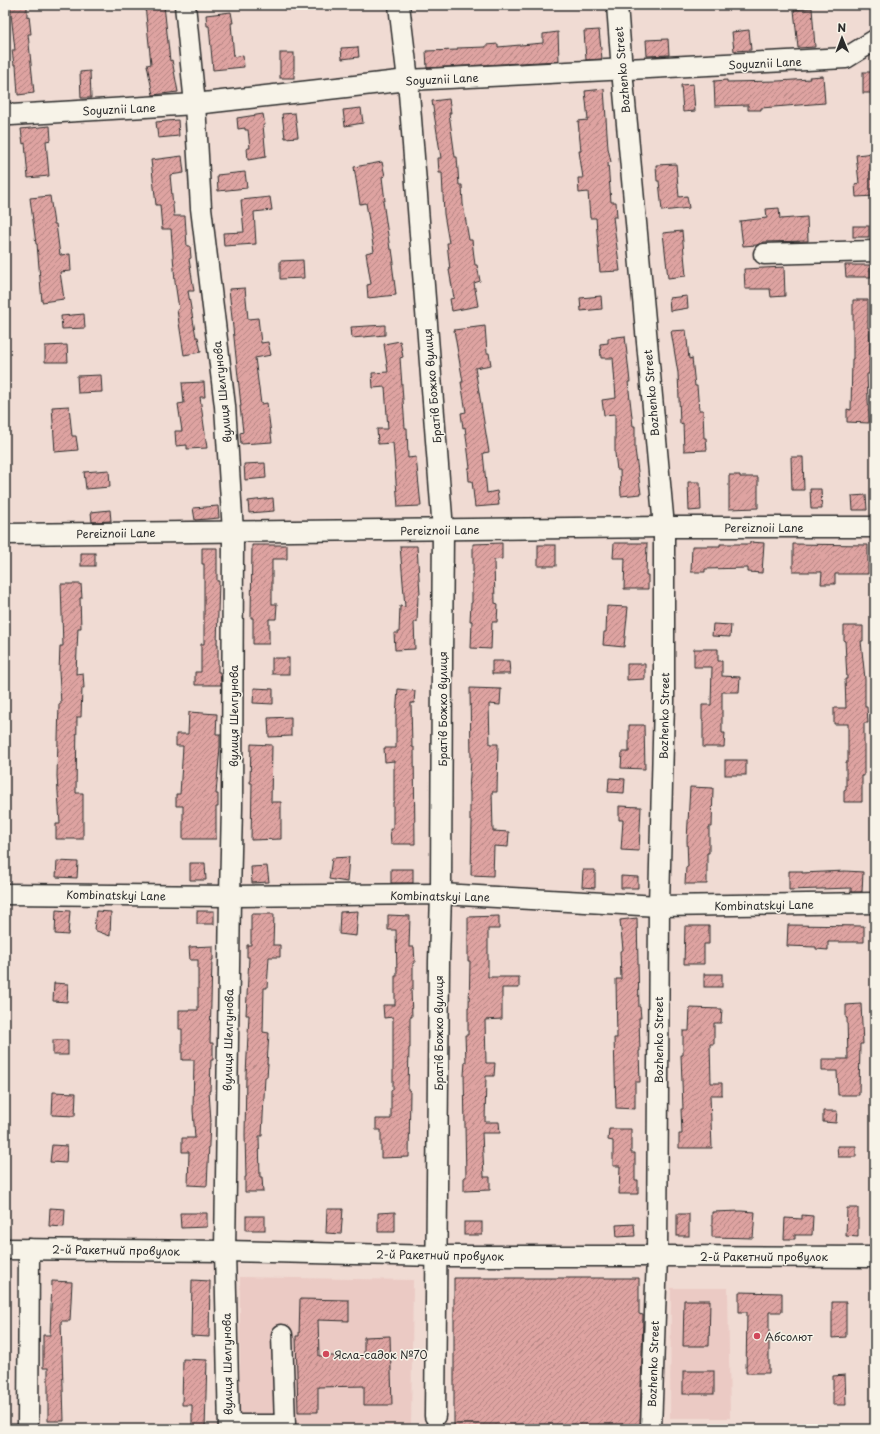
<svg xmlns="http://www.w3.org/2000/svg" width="880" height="1434" viewBox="0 0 880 1434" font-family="'Playpen Sans',sans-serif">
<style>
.built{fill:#ebcac4}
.building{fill:url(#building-hatch);stroke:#2b2b2b}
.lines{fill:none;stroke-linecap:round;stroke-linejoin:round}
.minor-casing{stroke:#2b2b2b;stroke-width:23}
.minor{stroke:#f7f3e8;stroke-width:20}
.poi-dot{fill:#d1495b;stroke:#f7f3e8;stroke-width:1.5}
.labels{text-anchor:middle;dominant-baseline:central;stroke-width:3;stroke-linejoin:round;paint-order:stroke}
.street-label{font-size:11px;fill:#2b2b2b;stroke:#f7f3e8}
.poi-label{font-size:11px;fill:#2b2b2b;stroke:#f7f3e8;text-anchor:start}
</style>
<defs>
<pattern id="building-hatch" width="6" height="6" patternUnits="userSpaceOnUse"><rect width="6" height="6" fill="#dea3a1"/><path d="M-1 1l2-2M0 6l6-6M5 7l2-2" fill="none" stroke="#b48583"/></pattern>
</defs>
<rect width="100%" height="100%" fill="#f0dbd3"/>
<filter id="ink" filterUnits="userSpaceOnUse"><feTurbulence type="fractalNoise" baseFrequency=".025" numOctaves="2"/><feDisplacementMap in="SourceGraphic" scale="8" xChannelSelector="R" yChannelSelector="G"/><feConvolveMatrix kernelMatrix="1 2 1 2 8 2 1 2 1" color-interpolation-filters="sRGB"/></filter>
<g filter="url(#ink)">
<g class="built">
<path d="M240,1277L413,1280L411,1429H240Z"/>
<path d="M671,1288H728L730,1418H670Z"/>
</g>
<g class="building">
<path d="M10,5H27V17L29,16L31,34H28L34,93L18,95L16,65H14L12,50H15Z"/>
<path d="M145,5H164L170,61L172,60L178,92L153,95L147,65L151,64Z"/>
<path d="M812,8L815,47L798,48L794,10Z"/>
<path d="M231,12L233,23H231L234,57L243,55L244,67L213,70L209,26H207L206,15Z"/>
<path d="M599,30L602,59L586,60L584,31Z"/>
<path d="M749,30L751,50L734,51L732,32Z"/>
<path d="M558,32L559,61L427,68L426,51L457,50V48L486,47V45L498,44V47L543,43V34Z"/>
<path d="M668,39L669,55L647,56L646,40Z"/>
<path d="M358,47L359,57L342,59L341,48Z"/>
<rect x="280" y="53" width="14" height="25"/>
<path d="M90,71L91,98H81L80,72Z"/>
<rect x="863" y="72" width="12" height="21"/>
<path d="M823,76L825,103L761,108V110H748V105L715,106L714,81L727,80V82L778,81L810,79L809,77Z"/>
<path d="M693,84L695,111L683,112L681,85Z"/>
<path d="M604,89L608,148L611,162L608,163L611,202H616L617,217H613L620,271L600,272L596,218H590L588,192L579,193L578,178H583L579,151H581L578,121L588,120L585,91Z"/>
<path d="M449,99L451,113H449L455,157H457L459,185H462L463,204L469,240H472L475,265H477L480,281L474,283L478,306L452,311L450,299L454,298L449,270H450L447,243H449L444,214L442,173H439L438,158H441L432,101Z"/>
<path d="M361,108L363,123L345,126L343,110Z"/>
<path d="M295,113L298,137L285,138L282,114Z"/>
<path d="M263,114L265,125H263L266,157L248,160L247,148H250L248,130H245V128L238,129L237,118Z"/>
<path d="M178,120L179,136L158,138L156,122Z"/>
<path d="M50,126L51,140L46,141L49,176L28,178L25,143L23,144L21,129Z"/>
<path d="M874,153L875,167L873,168L875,196L856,197L855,184L859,183L856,155Z"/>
<path d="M182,156L184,173L170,175L174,216H185L187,246H190L191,258L189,259L194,291H188L196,337H198L201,352L184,355L177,310L179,309L175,282L171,229H162L160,205H156L151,160Z"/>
<path d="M382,162L385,176L382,177L385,201H383L390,249H392L394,263H392L396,295L368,298L367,285L371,284L366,253L374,251L366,203L360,204L354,167Z"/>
<path d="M676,164L679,197L687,196L689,208L662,211L659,181H657L656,165Z"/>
<path d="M245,172L247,188L218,191L217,175Z"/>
<path d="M50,196L54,224H56L60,255L70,254L71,271L60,272L64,299L42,302L37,244H36L30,198Z"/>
<path d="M270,197L272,210L254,212L256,244L224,246L223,233L244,232L241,200Z"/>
<path d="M779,208L780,219L807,217L808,241L764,242L757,245L743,246L740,221L767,218L766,209Z"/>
<rect x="853" y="226" width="16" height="11"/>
<path d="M682,231L686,276L668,278L663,233Z"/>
<path d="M303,260L304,278L280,279V261Z"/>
<path d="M845,265H870L871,277H846Z"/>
<path d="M784,267L785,296L771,297L770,289H745L744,269Z"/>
<path d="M245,288L248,319L258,318L261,343L268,342L271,355L255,358L261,404L267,403L272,442L241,444L240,433L243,432L240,406H241L229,289Z"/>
<path d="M601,296L602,309L581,311L580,298Z"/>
<path d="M687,296L688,308L670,311L669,298Z"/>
<path d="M853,300H868V328H869L870,342L869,374H867L869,423L847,422V409L851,410L852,359H853Z"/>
<path d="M84,314L85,328L62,329L61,316Z"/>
<path d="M385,325V335L352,338L351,327Z"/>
<path d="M485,326L487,353H489L491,365L475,368L489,452L483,453L487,493L497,491L499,505L475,507L472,481H469L468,468H470L465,427L463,428L461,413L466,412L461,382H463L454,330Z"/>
<path d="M686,330L689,359L692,358L695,386H697L699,410H703L704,438H706L707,450L684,451L683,423L680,424L678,373L671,331Z"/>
<path d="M625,336L630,382H628L633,426H635V449L641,494L621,496L620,470H617L615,453V414L604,415L602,400L616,398L613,358H601L600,344L608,343V338Z"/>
<path d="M400,341L403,357L400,358L405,428H407L408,458L416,457L421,506L398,507L393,443L378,444L377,429H388L385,387L373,388L372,373L388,372L384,344Z"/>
<path d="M67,345L68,362H45V346Z"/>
<path d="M101,375L102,392L78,393L77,376Z"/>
<path d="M204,382L205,397H200L207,448L187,449V445L176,446L175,431H182L178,404L184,403L182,383Z"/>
<path d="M69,406L72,436H76L78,450L55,452L52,407Z"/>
<path d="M791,457H803L804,490H792Z"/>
<path d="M265,463L266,478L245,480L244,464Z"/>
<path d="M109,470L110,487L86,489L84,472Z"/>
<path d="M729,475H740V477H758V508L729,509Z"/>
<path d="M688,482H700L701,510L689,511Z"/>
<path d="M810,489H821L822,509H811Z"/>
<path d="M866,495L867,510H853L852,496Z"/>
<path d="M273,498L274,511L249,513L248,501Z"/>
<path d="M218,506L219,518L195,520L193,508Z"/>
<path d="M110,510L111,521L92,522L91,512Z"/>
<path d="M750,542L764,543L762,573L748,572V568L705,569V572H691L692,546H720V544H750Z"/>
<path d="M502,543V559L494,560L495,603L498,604L497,622H492L491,649L471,648L472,621H470L471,603H472V574H473V544Z"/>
<path d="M614,543H647L646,575H648V589H624L625,558H613Z"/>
<path d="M793,544L868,545V574H835V584H821L822,572H793Z"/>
<path d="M252,545H287V559H272V604H277L276,619H269V644H253V618H251Z"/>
<rect x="538" y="545" width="18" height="21"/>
<path d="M400,546H417L420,594L418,595L417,622H414L415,649L395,650L394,633H399L400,606L405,607Z"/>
<path d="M202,548H217V581H219L217,644H218V672H220L221,685H195V672H201V644H204V564H202Z"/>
<rect x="81" y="553" width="14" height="13"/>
<path d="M61,584H81L82,598H80L81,628H78L76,674L83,673L84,688H82L81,717H77L76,793H83V839H56V824H60L57,776L59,704H61L59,672L60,646H63Z"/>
<path d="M607,606L628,607L624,647L603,645L604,632H606Z"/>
<path d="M713,624L731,625L730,637L712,636Z"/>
<path d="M844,626H863V641H861L865,679V707H867L868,723H864V776H862V802H844V790L846,789V762H848V724H834V708H846L845,679H847L845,641H844Z"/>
<path d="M694,649H718V661H722V676L740,677L739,692H722V733H725L724,747H703V720H702V705H711L712,667H694Z"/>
<rect x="272" y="658" width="17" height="16"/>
<path d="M492,661H509L510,674H492Z"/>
<path d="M627,664H645V679L627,680Z"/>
<path d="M254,688L273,689V704L253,703Z"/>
<path d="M470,688L501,689L500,705L489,704L490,744H498L497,792H492L493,831L509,832L508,847L494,846L493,876L471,875L472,821H470V791H469L471,760Z"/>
<path d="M398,689L415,691L414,703H411L412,747H414L415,844H391L390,829H393V802H394V761L385,762L384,748H396V716Z"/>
<path d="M189,712L217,714L216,734H220V747L216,794H218V807H216V839H183V806H176V794H180L183,746H176V734H188Z"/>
<path d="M291,717V736L269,737L268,718Z"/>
<path d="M629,725H644L645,769L621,768L622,752H629Z"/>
<path d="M251,744L272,745L271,802H281V839L251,840L252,783H250Z"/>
<rect x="725" y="760" width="21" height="15"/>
<path d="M609,778L625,779L624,793L608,792Z"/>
<path d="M690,787L713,788L712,827H709V853H707V884H685L686,867H688L687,840Z"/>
<path d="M619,806L641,807L639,851L621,850L623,820H619Z"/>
<path d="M349,857L347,882L329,879L332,858Z"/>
<path d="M57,861L78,862L77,878L56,877Z"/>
<path d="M190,863H205L206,880H190Z"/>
<path d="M267,866L269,882L252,883L251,867Z"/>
<rect x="391" y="869" width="22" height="14"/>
<path d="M583,870H595V888L582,887Z"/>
<path d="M789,871H802V873L845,871L863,872L862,892H851V888L789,890Z"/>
<path d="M621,876L638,877V888H621Z"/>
<path d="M56,910L70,911L68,935L55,934Z"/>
<path d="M96,911L111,912L110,936L94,930Z"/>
<rect x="197" y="911" width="17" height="13"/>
<path d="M358,911L356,936L339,934L340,912Z"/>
<path d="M251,914H274L273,945H280V957H269L267,988H264L263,1032L269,1033L267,1064H268L267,1077H265L262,1136H259L260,1177H262L263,1192H245V1177H246L245,1135L246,1075L249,1015H246L249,957H247V945H251Z"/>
<path d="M388,915L410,916L409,947H414L415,963H413V989H411L412,1017H410V1048H409L408,1090H410L409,1157L381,1158V1130H376V1119H391V1090H393V1017L384,1018L383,1005H395V976H397L396,930H388Z"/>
<path d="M499,916V929H488V977H519V988H502V1019L485,1020L486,1063H495L494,1076H486L485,1122H499L500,1133H482L484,1177H490V1190L464,1191V1177H466L464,1075L465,1062H466L465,1035H468V1007H469L470,961H468V917Z"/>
<path d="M637,918L639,1007H640L641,1018H639L640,1051H639L640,1082H635V1109L616,1108L614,1038H617L616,979H621L620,951L623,950L620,920Z"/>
<path d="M788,925L864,926V942H828V950L816,949V947L787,946Z"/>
<path d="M685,926H709V944H704V964H684Z"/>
<path d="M213,946V960H212L210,1043H213V1060H211L210,1091H209L211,1122H210L207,1186L188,1185L189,1152H182V1138H195L193,1110L194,1060H182V1029H179V1010H198V960H190L189,947Z"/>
<rect x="704" y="974" width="18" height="13"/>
<path d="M54,983L68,984L67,1002L53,1001Z"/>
<path d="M861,1004L863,1044H860L859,1095H838L837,1071H822V1059H848L847,1018H846V1005Z"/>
<path d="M690,1008L722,1009L721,1023H714V1044H710L711,1083H722V1095H710L712,1148H679V1134H682L681,1109H683L681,1055H683V1031H689Z"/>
<rect x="53" y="1040" width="15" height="15"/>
<path d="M53,1092L76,1093L75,1116L52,1115Z"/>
<path d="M823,1111H837L836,1123L823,1122Z"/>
<path d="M609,1129H631V1153H635V1180H638V1194H619L620,1166H613V1141L608,1140Z"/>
<path d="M52,1145L67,1146L66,1163L50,1162Z"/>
<path d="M837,1146H856V1157H838Z"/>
<path d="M50,1208L65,1209L64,1227L49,1226Z"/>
<path d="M847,1208H858V1237L846,1236Z"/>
<path d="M327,1209H343L341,1234L326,1233Z"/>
<path d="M741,1211L755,1212L753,1238L712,1237V1212Z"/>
<path d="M395,1212V1232H378V1213Z"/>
<path d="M180,1213H207V1227L181,1228Z"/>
<rect x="677" y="1214" width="12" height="22"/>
<path d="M802,1215L813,1216L812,1235H795V1239H784L785,1218L802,1219Z"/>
<rect x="246" y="1216" width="19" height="14"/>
<rect x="464" y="1222" width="18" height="13"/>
<path d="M634,1224L635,1236L617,1237L616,1225Z"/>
<path d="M454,1278H639V1314L643,1315L640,1429H454Z"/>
<path d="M192,1280L210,1281L209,1337L191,1336Z"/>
<path d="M52,1281L72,1282L70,1321H61L64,1421H48V1368H43V1335H50Z"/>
<path d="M739,1292L782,1293V1312H769V1373H746L747,1312H739Z"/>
<path d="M300,1299L349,1300V1321L318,1320L319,1356H364V1337L390,1336L392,1405H364V1386L318,1387V1412H298L296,1336H299Z"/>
<path d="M684,1300H710L709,1346H683Z"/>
<path d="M832,1302H846V1337L832,1338Z"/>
<path d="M183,1359L207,1360L205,1429H192V1405H182Z"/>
<rect x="683" y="1371" width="31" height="23"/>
<path d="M845,1375L846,1405H833V1376Z"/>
</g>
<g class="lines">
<g class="minor-casing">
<g id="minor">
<path d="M185,5L195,104L201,208L225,406L233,532L232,807L230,896L225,1251L229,1429"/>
<path d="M399,5L408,80L443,530L442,658L441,894L439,961L435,1416"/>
<path d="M617,5L622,70L664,527V701L659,906L657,1256L651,1429"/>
<path d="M5,112L11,115L195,104L408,80L846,58L875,40"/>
<path d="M764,254L875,251"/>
<path d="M5,534L664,527H875"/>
<path d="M5,894L230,896L441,894L659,906L875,903"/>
<path d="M5,1249L225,1251L438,1256H657L875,1257"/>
<path d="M229,1425H285L282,1335"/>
<path d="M28,1429L29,1249"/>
</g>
</g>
<use href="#minor" class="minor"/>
</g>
</g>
<g class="poi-dot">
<circle cx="757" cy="1336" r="4"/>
<circle cx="326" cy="1354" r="4"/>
</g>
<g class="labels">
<g class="street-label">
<text transform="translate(765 63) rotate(-3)">Soyuznii Lane</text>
<text transform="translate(622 70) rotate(-95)">Bozhenko Street</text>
<text transform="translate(442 79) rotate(-3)">Soyuznii Lane</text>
<text transform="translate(119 109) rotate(-3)">Soyuznii Lane</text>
<text transform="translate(432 386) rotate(-95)">Братів Божко вулиця</text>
<text transform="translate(222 392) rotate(-96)">вулиця Шелгунова</text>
<text transform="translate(651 393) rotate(-95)">Bozhenko Street</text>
<text x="764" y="527">Pereiznoii Lane</text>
<text transform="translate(440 530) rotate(-1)">Pereiznoii Lane</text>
<text transform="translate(116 533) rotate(-1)">Pereiznoii Lane</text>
<text transform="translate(442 709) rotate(-90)">Братів Божко вулиця</text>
<text transform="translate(233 716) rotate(-90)">вулиця Шелгунова</text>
<text transform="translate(664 716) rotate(-89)">Bozhenko Street</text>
<text transform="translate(116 895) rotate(1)">Kombinatskyi Lane</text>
<text transform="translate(440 896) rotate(1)">Kombinatskyi Lane</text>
<text transform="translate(764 905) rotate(-1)">Kombinatskyi Lane</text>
<text transform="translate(438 1033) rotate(-90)">Братів Божко вулиця</text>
<text transform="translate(228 1040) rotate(-89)">вулиця Шелгунова</text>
<text transform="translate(658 1040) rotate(-90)">Bozhenko Street</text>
<text transform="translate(116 1250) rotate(1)">2-й Ракетний провулок</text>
<text transform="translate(440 1255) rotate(1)">2-й Ракетний провулок</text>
<text x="764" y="1256">2-й Ракетний провулок</text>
<text transform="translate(227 1364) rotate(-91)">вулиця Шелгунова</text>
<text transform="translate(653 1364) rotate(-88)">Bozhenko Street</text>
</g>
<g class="poi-label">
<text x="765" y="1336">Абсолют</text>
<text x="334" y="1354">Ясла-садок №70</text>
</g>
</g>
<rect width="880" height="1434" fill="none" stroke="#f7f3e8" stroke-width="20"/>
<rect x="10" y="10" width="860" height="1414" fill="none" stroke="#2b2b2b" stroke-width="1.5" filter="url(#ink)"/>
<g transform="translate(842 38) rotate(359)" stroke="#f7f3e8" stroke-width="3" paint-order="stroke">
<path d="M0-3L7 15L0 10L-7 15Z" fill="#2b2b2b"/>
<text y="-6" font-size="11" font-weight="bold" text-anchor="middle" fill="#2b2b2b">N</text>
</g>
</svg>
